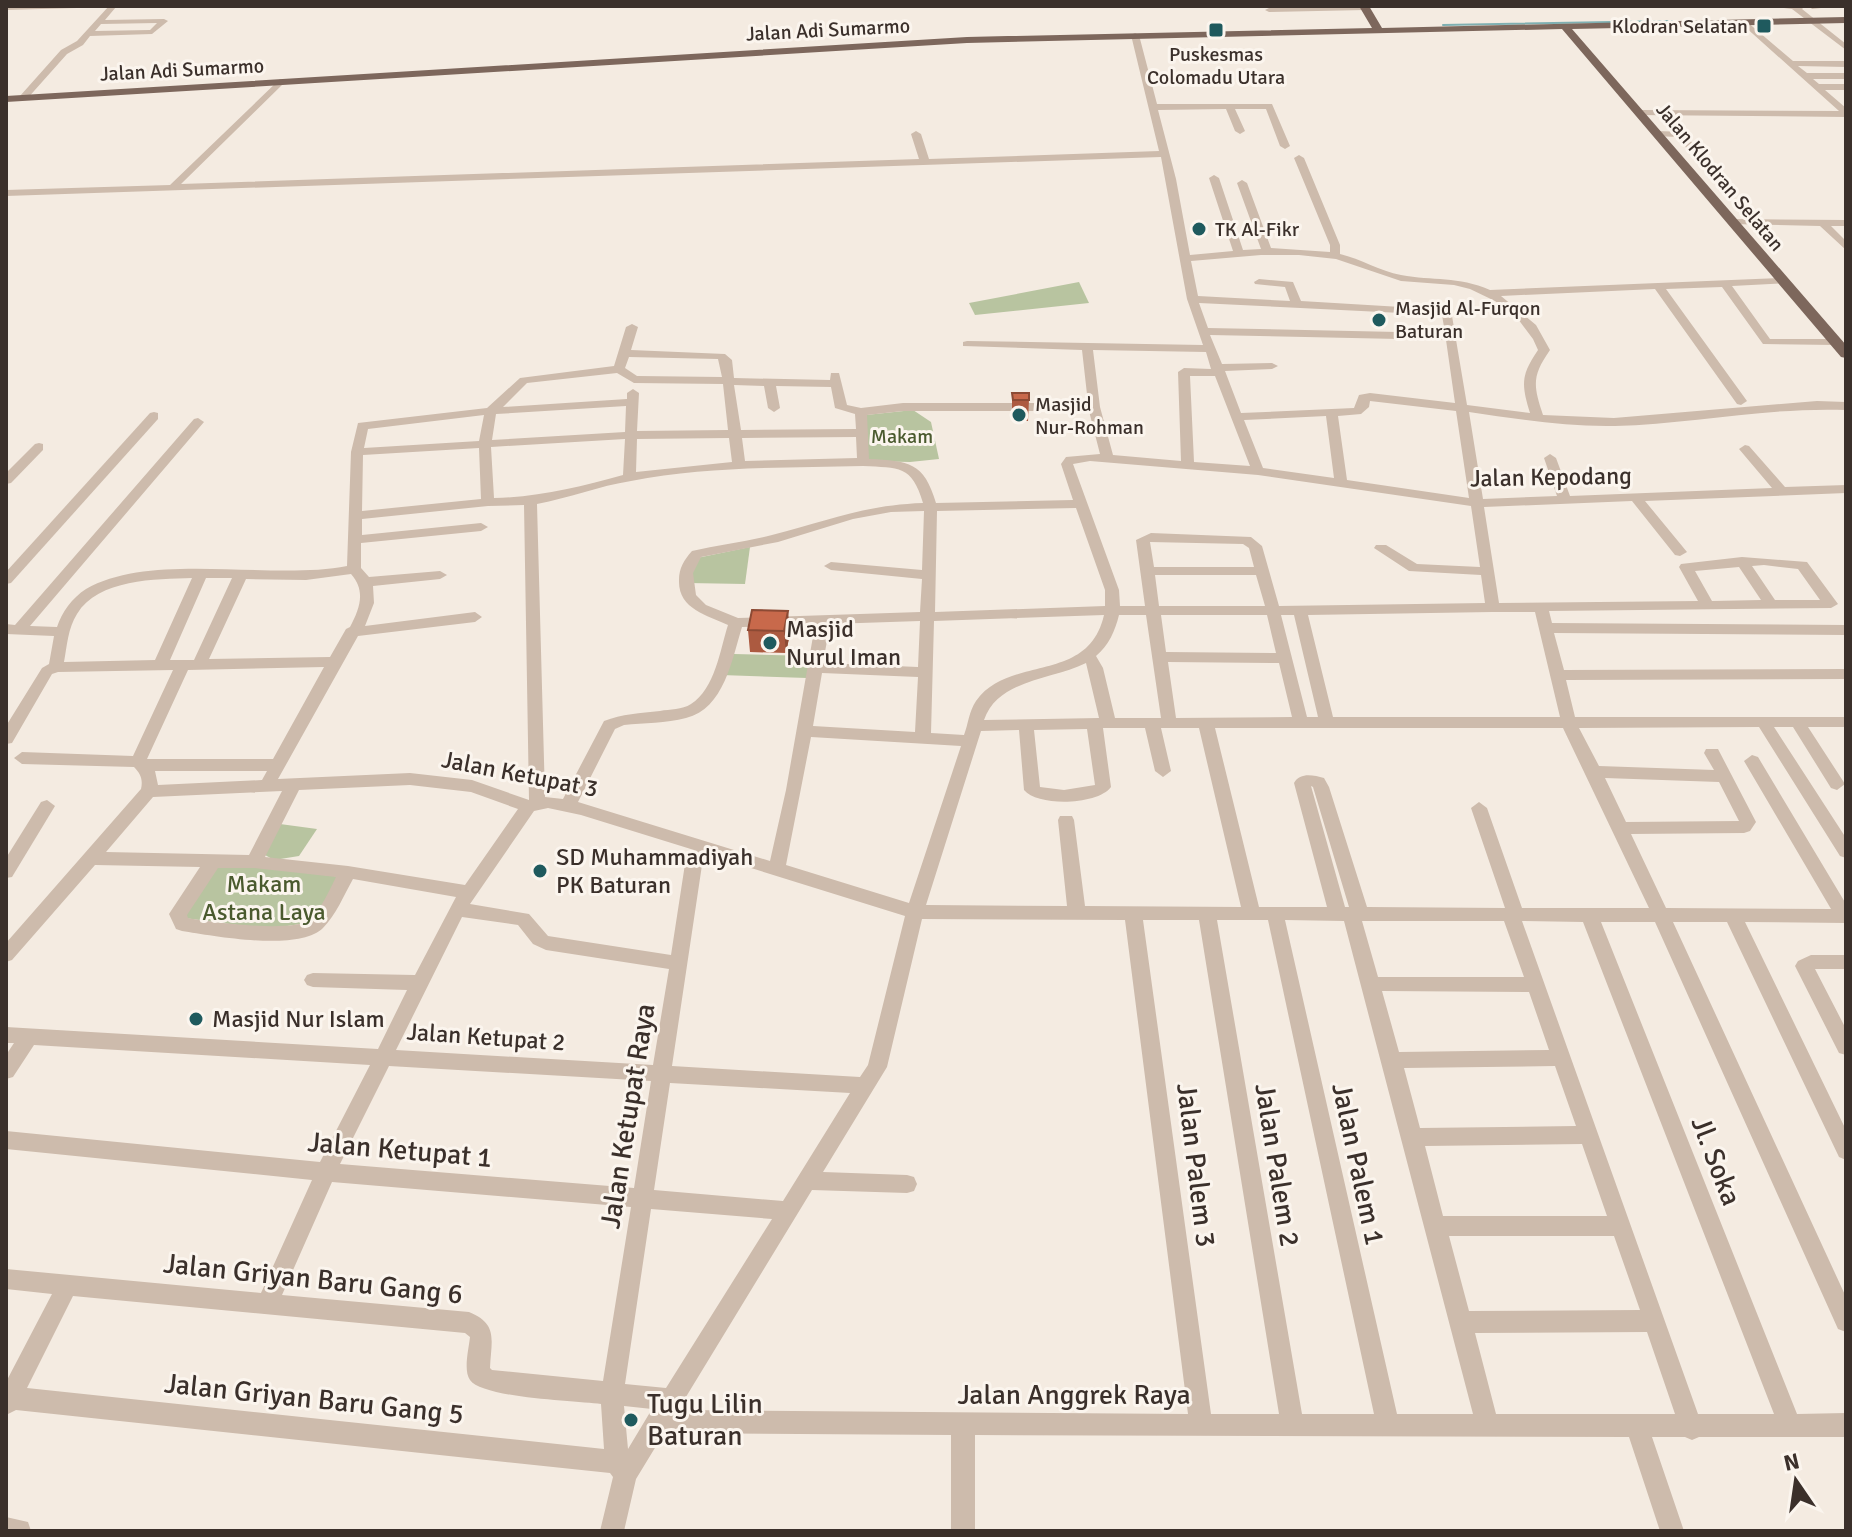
<svg xmlns="http://www.w3.org/2000/svg" width="1852" height="1537" viewBox="0 0 1852 1537" font-family="Signika,sans-serif">
<style>
.green{fill:#b8c4a0}
.lines{fill:none;stroke-linecap:round;stroke-linejoin:round}
.stream{stroke:#7fb0b2;stroke-width:2}
.minor{fill:#cdbbac;fill-rule:evenodd}
.major{fill:#7d675c;fill-rule:evenodd}
.wall{fill:#ac5a40}
.shaded-wall{fill:#8c4a34}
.building{fill:#c8694b;stroke:#8c4a34;stroke-width:2}
.poi-dot{fill:#1f5a5e;stroke:#fbf5ee;stroke-width:3}
.labels{text-anchor:middle;dominant-baseline:central;stroke-width:6;stroke-linejoin:round;paint-order:stroke}
.far-poi-label{font-size:20px;fill:#3b302b;stroke:#fbf5ee;text-anchor:start}
.far-street-label{font-size:20px;fill:#3b302b;stroke:#fbf5ee}
.far-park-label{font-size:20px;fill:#4a5a2e;stroke:#fbf5ee}
.street-label{font-size:24px;fill:#3b302b;stroke:#fbf5ee}
.poi-label{font-size:24px;fill:#3b302b;stroke:#fbf5ee;text-anchor:start}
.park-label{font-size:24px;fill:#4a5a2e;stroke:#fbf5ee}
.near-street-label{font-size:28px;fill:#3b302b;stroke:#fbf5ee}
.near-poi-label{font-size:28px;fill:#3b302b;stroke:#fbf5ee;text-anchor:start}
</style>
<rect width="100%" height="100%" fill="#f4ebe1"/>
<g class="green">
<path d="M1079,282L1089,303L975,315L969,303Z"/>
<path d="M913,410L931,422L939,459L910,462L867,461L866,415Z"/>
<path d="M750,547L745,584L688,583L697,558Z"/>
<path d="M734,654L811,656L807,678L721,675Z"/>
<path d="M280,824L317,829L299,856L274,860L265,855Z"/>
<path d="M219,863L342,877L314,922L267,929L184,918Z"/>
</g>
<g class="lines">
<path class="stream" d="M1443,25L1672,21"/>
<g class="minor">
<path d="M6,6H81L77,8L6,10Z"/>
<path d="M109,6L116,7L105,20L164,19L168,21L152,34L90,36L83,45L67,54L26,100H20V96L61,50L77,41ZM157,23L150,30L95,31L101,24Z"/>
<path d="M1350,6L1369,8L1365,10L1269,12L1265,10L1269,8Z"/>
<path d="M1768,6H1805L1802,9L1846,44V50L1792,9Z"/>
<path d="M1809,6H1829L1830,7L1812,9Z"/>
<path d="M1746,21L1793,61H1846V67L1798,66L1807,73H1846V79H1813L1819,84H1846V90H1825L1846,108V117L1637,115L1636,113L1640,110L1839,111L1743,25Z"/>
<path d="M1135,33L1139,35L1157,104H1272L1290,146L1285,149L1280,146L1266,109H1235L1245,131L1240,134L1235,131L1226,109L1158,110L1176,179L1190,255L1233,251L1209,178L1214,175L1219,178L1243,250L1261,249L1237,183L1242,180L1247,183L1271,248L1330,252V245L1294,158L1299,155L1304,158L1340,245V254C1361,259 1380,271 1401,275C1433,281 1458,276 1490,290L1783,278L1788,281L1787,283L1732,286L1770,339H1835L1841,342L1835,345L1763,344L1722,287L1666,289L1747,401L1741,405L1737,404L1655,289L1501,296L1536,325L1550,350C1532,376 1533,385 1543,415L1614,418L1817,401L1846,402V410C1768,407 1692,424 1615,426C1566,427 1517,419 1469,412L1483,499L1557,496L1544,458L1550,454L1556,458L1570,496L1772,488L1739,449L1745,445L1749,446L1785,487L1846,485V493L1645,501L1687,552L1680,556L1675,555L1632,501L1484,507L1499,603L1698,601L1679,567L1681,564L1742,557L1807,562L1838,604L1831,608L1549,611L1552,623L1846,625V635L1554,633L1564,670L1846,669V679L1566,680L1575,717H1846V727H1808L1845,784L1837,790L1831,788L1793,727H1774L1846,838V858L1840,856L1759,727L1579,728L1599,766L1714,770L1704,753L1706,749H1718L1756,822L1750,831L1744,833L1631,834L1666,908L1831,909L1744,761L1752,755L1758,757L1846,904V923L1745,922L1846,1130V1160L1839,1157L1727,922H1673L1846,1297V1332L1838,1329L1655,922H1601L1797,1414L1846,1413V1437H1699L1692,1440L1685,1437H1652L1684,1531H1660L1629,1437L975,1435V1531H951V1435L664,1433L636,1479L624,1531H600L613,1477L610,1473L16,1410L6,1415V1382L52,1294L6,1289V1269L261,1293L312,1180L6,1149V1131L320,1162L370,1065L34,1045L13,1077L6,1079V1055L14,1043H6V1027L378,1049L407,990L313,987L307,985L304,980L307,975L313,973L415,975L456,897L353,879C344,895 336,915 323,928C299,952 214,936 182,931L176,929L169,914L200,867L95,865L12,960L6,962V943L141,789C143,780 141,774 134,767L22,764L14,758L22,752L133,756L173,670L58,672L52,674L12,743L6,744V726L42,668L49,664L54,636L6,634V624L15,625L194,419L198,418L204,422L30,626L57,627C62,612 72,598 86,589C152,551 271,581 347,566L351,452L358,423L487,408L520,378L614,366L626,327L632,324L638,327L631,350L725,354L732,360L734,378L830,380L831,373H839L847,405L861,408L903,403H1088L1082,350L963,346V342L967,341L1203,345L1187,299L1161,157L6,196V190L170,185L280,79L283,80V84L181,184L919,159L911,134L916,131L921,134L929,159L1159,151L1131,35ZM1261,255H1299L1336,259L1401,281L1454,285L1470,289L1495,301L1518,319L1533,339L1538,350C1521,375 1521,384 1530,413L1467,405L1451,310L1301,301L1293,282L1259,279L1254,282L1255,284L1285,287L1290,301L1198,296L1191,261ZM1199,303L1442,315L1445,333L1208,328ZM1210,335L1446,340L1455,403L1370,393L1359,395L1354,408L1241,413L1225,371L1272,369L1278,366L1272,363L1222,364ZM1093,350L1206,352L1211,369L1184,368L1178,372L1181,461L1113,455L1100,407ZM629,357L718,359L722,377L637,376L625,368ZM617,373L634,383L723,384L728,430L637,431L639,393L633,389L627,393V399L503,407L527,383ZM1190,376H1215L1250,466L1194,462ZM734,385L764,386L768,408L774,412L780,408L776,386L831,387L835,408L855,414L856,429L741,430ZM1370,401L1456,411L1469,498L1347,480L1338,416L1361,414L1369,407ZM626,406L625,432L492,440L496,414ZM903,411H1089L1100,454L1066,457L1061,464L1073,500L936,503C924,462 909,461 869,459L867,415ZM484,415L479,441L364,448L368,429ZM1326,416L1334,478L1263,468L1244,420ZM856,437L857,458L745,461L742,438ZM729,438L732,462L636,472L637,439ZM625,439L623,475C579,487 540,497 494,498L491,447ZM479,448L481,499L362,511L363,455ZM1090,461L1258,475L1471,506L1480,567L1417,564L1386,545H1376L1374,548L1409,571L1481,575L1485,603L1279,606L1262,546L1251,537L1151,533L1136,540L1145,606H1120L1119,590L1073,464ZM863,466C899,468 912,465 923,503C864,505 827,521 772,535C746,542 718,545 692,551C684,560 679,568 679,580C678,609 707,615 728,625C720,650 715,689 691,704C682,710 670,709 660,711C640,713 622,714 604,721L563,799L545,797L537,504C569,498 599,486 631,481C707,466 786,468 863,466ZM524,505L529,800L472,780L410,773L278,779L358,636L475,622L482,617L475,612L365,626L374,603L373,586L440,579L447,575L440,571L369,577L361,568V543L481,531L488,527L481,523L362,535V519L488,506ZM1076,508L1105,590V606L935,612L937,511ZM924,511L922,570L831,562L824,566L831,570L922,579L920,612L738,618L706,605L696,595L693,573L701,557L778,542L853,519L891,512ZM1150,542L1243,544L1249,548L1254,567H1154ZM1764,565L1798,569L1820,600H1775L1752,566ZM1739,567L1761,600L1712,601L1695,571ZM351,574C366,591 360,608 350,627L346,629L330,657L209,659L246,579L306,580ZM1155,575H1256L1265,606H1159ZM192,578L155,660L64,662C67,646 68,628 77,614C98,579 156,579 192,578ZM206,578H232L194,660H170ZM1492,612H1535L1560,717H1333L1308,615ZM1104,615C1088,685 1009,654 976,701C969,711 968,725 964,735L931,733L934,621ZM1119,615H1146L1161,718H1115L1103,668L1096,656C1109,645 1115,631 1119,615ZM1161,615H1267L1276,653L1166,652ZM1281,615H1294L1318,717H1307ZM920,621L918,667L823,663L830,624ZM815,625L786,790L770,861L578,802L615,729L624,725C644,723 666,723 686,718C724,709 732,659 742,627ZM1168,662L1279,663L1292,717L1176,718ZM1086,663L1099,718L984,720C998,679 1052,680 1086,663ZM324,667L273,759H147L188,670ZM822,673L918,677L915,732L813,726ZM1103,728H1145L1155,771L1163,777L1171,771L1161,728H1199L1241,907L1085,906L1074,820L1072,816H1060L1058,820L1067,906L926,905L981,731L1019,730L1024,790C1038,807 1098,805 1111,787ZM1215,728H1563L1649,908H1522L1487,808L1479,802L1471,808L1505,908L1367,907L1329,787L1324,778C1313,775 1300,772 1294,783L1327,907H1259ZM1087,729L1095,785L1064,790L1040,787L1034,730ZM811,737L961,746L909,903L786,865ZM155,771H267L262,780L158,785ZM1605,778L1719,782L1739,821L1626,822ZM410,785L471,792L518,809L465,885L348,866L265,857L299,790ZM1311,786L1313,787L1349,907H1345ZM282,791L249,855L106,852L153,797ZM548,808L581,815L694,850L685,864L671,955L548,936L529,914L470,904L534,811ZM709,855L905,916L868,1065L860,1077L672,1066L702,865ZM218,868H254L336,877C329,891 321,910 309,920C292,933 211,922 188,918L187,915ZM462,917L518,925L533,944L546,950L669,969L653,1065L396,1050ZM922,919L1125,920L1188,1414L678,1410L812,1190L907,1193L914,1191L917,1184L914,1177L907,1175L823,1172L887,1067ZM1143,920H1199L1279,1414H1211ZM1217,920H1268L1374,1414H1302ZM1285,920L1344,921L1473,1414H1397ZM1362,921H1504L1524,977H1378ZM1522,921L1583,922L1774,1414H1698ZM1382,991L1529,992L1549,1050L1399,1052ZM389,1066L651,1081L634,1188L340,1164ZM1555,1066L1576,1126L1420,1128L1404,1068ZM670,1083L850,1093L783,1201L654,1190ZM1582,1144L1607,1216H1443L1425,1146ZM332,1182L631,1207L603,1381L492,1370L490,1368C491,1341 499,1324 469,1312L282,1295ZM651,1209L772,1219L666,1388L625,1384ZM1449,1236H1614L1640,1310L1469,1311ZM73,1296L465,1333L470,1337C469,1348 463,1370 470,1380C482,1398 576,1401 601,1404L604,1449L27,1388ZM1647,1332L1675,1414H1496L1475,1333ZM624,1406L652,1409L628,1449Z"/>
<path d="M1657,131L1684,132L1702,156L1694,158L1678,137L1654,136L1652,134Z"/>
<path d="M1733,219L1846,220V226H1831L1846,241V250L1820,226L1729,224V220Z"/>
<path d="M154,412L158,413V419L11,583L6,584V572L150,413Z"/>
<path d="M39,443L43,444V450L11,483L6,484V473L35,444Z"/>
<path d="M47,800L55,806L12,877L6,878V858L41,802Z"/>
<path d="M1811,955H1846V969H1815L1846,1029V1055L1839,1053L1795,966L1798,961Z"/>
<path d="M6,1517L28,1522L31,1531H6Z"/>
</g>
<path class="major" d="M1359,6H1369L1382,28L1846,17V23L1572,29L1846,345V358L1841,357L1562,29L967,43L6,102V96L967,37L1372,28Z"/>
</g>
<g class="wall">
<path d="M1012,393L1029,400L1028,421H1012Z"/>
<path d="M752,610L790,633L786,653L750,652L748,630Z"/>
</g>
<path class="shaded-wall" d="M788,611L790,633L786,653L784,631Z"/>
<g class="building">
<path d="M1012,393H1029V400H1013Z"/>
<path d="M752,610L788,611L784,631L748,630Z"/>
</g>
<g class="poi-dot">
<rect x="1756" y="18" width="16" height="16" rx="4"/>
<rect x="1208" y="22" width="16" height="16" rx="4"/>
<circle cx="1199" cy="229" r="8"/>
<circle cx="1379" cy="320" r="8"/>
<circle cx="1019" cy="415" r="8"/>
<circle cx="770" cy="643" r="8"/>
<circle cx="540" cy="871" r="8"/>
<circle cx="196" cy="1019" r="8"/>
<circle cx="631" cy="1420" r="8"/>
</g>
<g class="labels">
<g class="far-poi-label">
<text x="1748" y="26" text-anchor="end">Klodran Selatan</text>
<text x="1216" y="54" text-anchor="middle">Puskesmas<tspan x="1216" dy="23">Colomadu Utara</tspan></text>
<text x="1215" y="229">TK Al-Fikr</text>
<text x="1395" y="308">Masjid Al-Furqon<tspan x="1395" dy="23">Baturan</tspan></text>
<text x="1035" y="404">Masjid<tspan x="1035" dy="23">Nur-Rohman</tspan></text>
</g>
<g class="far-street-label">
<text transform="translate(828 30) rotate(-3)">Jalan Adi Sumarmo</text>
<text transform="translate(182 70) rotate(-3)">Jalan Adi Sumarmo</text>
<text transform="translate(1720 177) rotate(50)">Jalan Klodran Selatan</text>
</g>
<g class="far-park-label">
<text x="902" y="436">Makam</text>
</g>
<g class="street-label">
<text transform="translate(1551 477) rotate(-1)">Jalan Kepodang</text>
<text transform="translate(520 774) rotate(11)">Jalan Ketupat 3</text>
<text transform="translate(486 1037) rotate(4)">Jalan Ketupat 2</text>
</g>
<g class="poi-label">
<text x="786" y="629">Masjid<tspan x="786" dy="28">Nurul Iman</tspan></text>
<text x="556" y="857">SD Muhammadiyah<tspan x="556" dy="28">PK Baturan</tspan></text>
<text x="212" y="1019">Masjid Nur Islam</text>
</g>
<g class="park-label">
<text x="264" y="884">Makam<tspan x="264" dy="28">Astana Laya</tspan></text>
</g>
<g class="near-street-label">
<text transform="translate(628 1116) rotate(-81)">Jalan Ketupat Raya</text>
<text transform="translate(400 1150) rotate(5)">Jalan Ketupat 1</text>
<text transform="translate(1716 1161) rotate(69)">Jl. Soka</text>
<text transform="translate(1358 1164) rotate(78)">Jalan Palem 1</text>
<text transform="translate(1196 1165) rotate(83)">Jalan Palem 3</text>
<text transform="translate(1277 1165) rotate(81)">Jalan Palem 2</text>
<text transform="translate(313 1279) rotate(6)">Jalan Griyan Baru Gang 6</text>
<text x="1074" y="1395">Jalan Anggrek Raya</text>
<text transform="translate(314 1399) rotate(6)">Jalan Griyan Baru Gang 5</text>
</g>
<g class="near-poi-label">
<text x="647" y="1404">Tugu Lilin<tspan x="647" dy="32">Baturan</tspan></text>
</g>
</g>
<rect width="1852" height="1537" fill="none" stroke="#3b302b" stroke-width="16"/>
<g transform="translate(1796 1481) rotate(347)" stroke="#fbf5ee" stroke-width="6" paint-order="stroke">
<path d="M0-6L14 30L0 20L-14 30Z" fill="#3b302b"/>
<text y="-12" font-size="22" font-weight="bold" text-anchor="middle" fill="#3b302b">N</text>
</g>
</svg>
